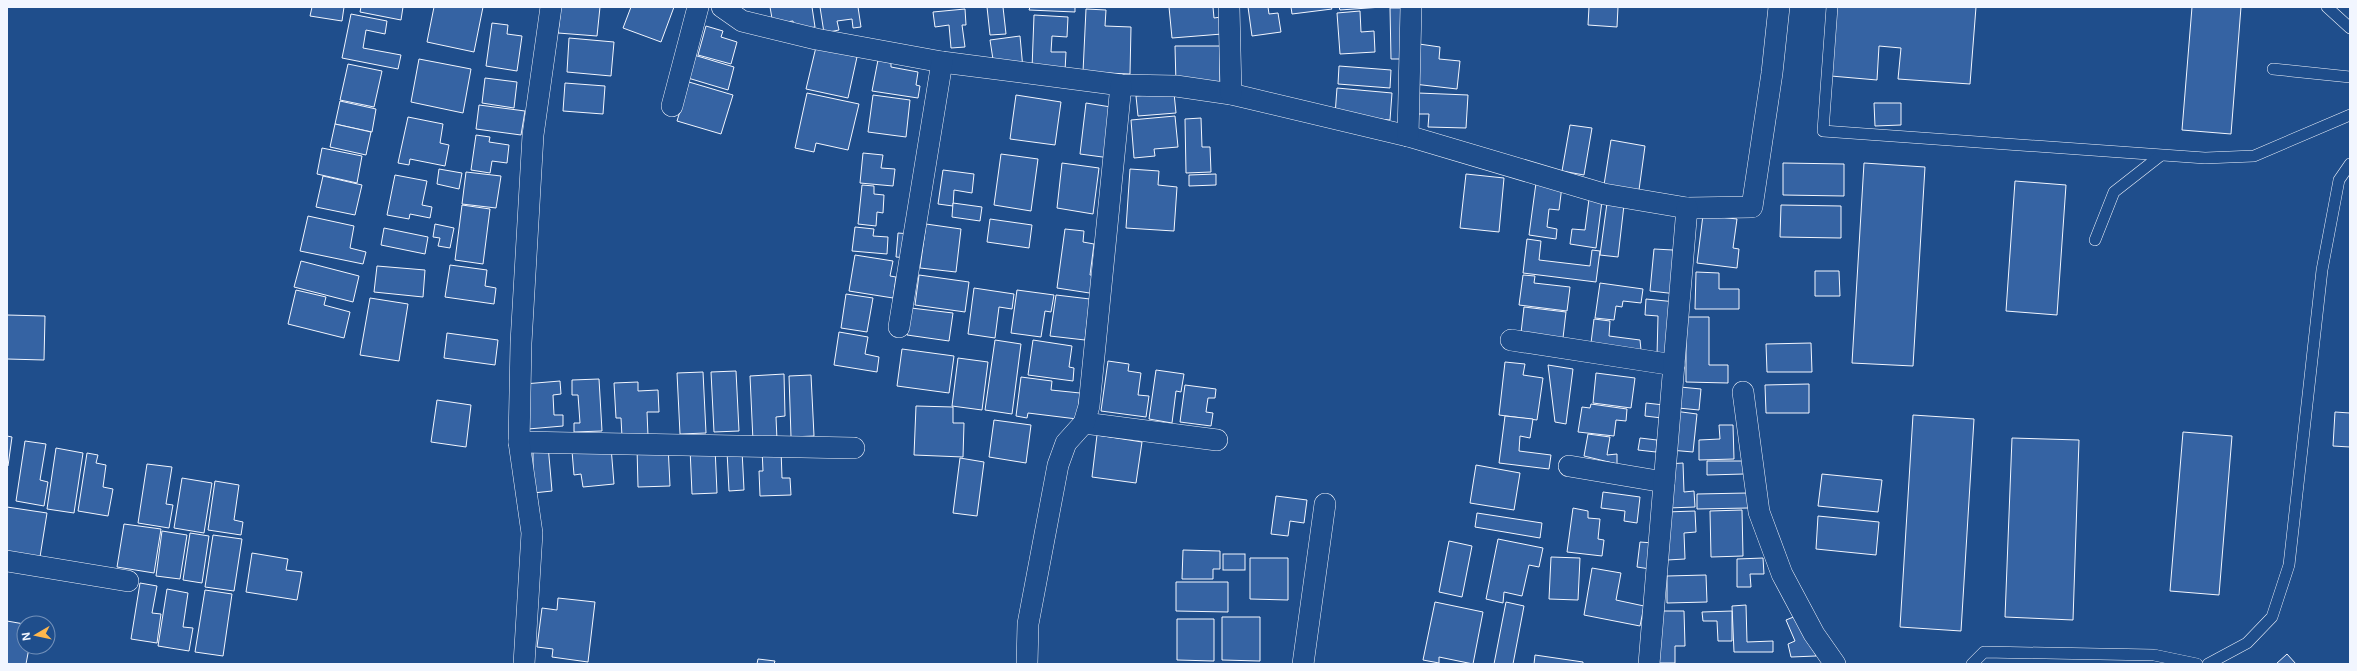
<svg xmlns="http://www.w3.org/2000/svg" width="2357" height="671" viewBox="0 0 2357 671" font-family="Inter,sans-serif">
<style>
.building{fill:#3563a3;stroke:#f2f6ff}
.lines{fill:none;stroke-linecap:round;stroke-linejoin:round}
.service-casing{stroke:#f2f6ff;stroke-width:12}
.minor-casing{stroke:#f2f6ff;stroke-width:22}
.service{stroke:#1f4e8c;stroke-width:11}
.minor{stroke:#1f4e8c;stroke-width:21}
</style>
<rect width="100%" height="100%" fill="#1f4e8c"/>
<g class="building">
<path d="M312,7H344L342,21L310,16Z"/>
<path d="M361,7H403L401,20L360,12Z"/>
<path d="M434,7H483L474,52L427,42Z"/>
<path d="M561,7H600L597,36L558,33Z"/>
<path d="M631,7H674L661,42L623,28Z"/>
<path d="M770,7H812L815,27L795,30L793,21L773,24Z"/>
<path d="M820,7H858L861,27L853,28L852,19L837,21L839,30L824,33Z"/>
<path d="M987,7H1003L1006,34L990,35Z"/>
<path d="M1030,7H1075V12L1029,10Z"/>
<path d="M1169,7H1213L1214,18L1221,17L1222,34L1172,38Z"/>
<path d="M1248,7H1268L1269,14L1278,13L1281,32L1252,36Z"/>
<path d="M1291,7H1331L1332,9L1292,14Z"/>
<path d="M1339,7H1382L1340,10Z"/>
<path d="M1589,7H1618L1617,27L1588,25Z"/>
<path d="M1837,7H1976L1970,84L1898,79L1901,48L1879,46L1877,80L1831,76Z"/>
<path d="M2192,7H2241L2231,134L2182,130Z"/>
<path d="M1390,8H1408L1409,59H1391Z"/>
<path d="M965,9L966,25H962L965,47L951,48L949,25L935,27L933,12Z"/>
<path d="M1086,9L1106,10L1105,26L1131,27L1130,74L1083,72Z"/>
<path d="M1360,11L1361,32L1374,31L1375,52L1340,54L1337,13Z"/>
<path d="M351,14L387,21L385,34L366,30L363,48L401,55L398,69L342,58Z"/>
<path d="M1034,15L1068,17L1067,37L1052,36L1051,52H1066L1065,71L1032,69Z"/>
<path d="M492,23L508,25L507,34L522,36L517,71L486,66Z"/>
<path d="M706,26L723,31L721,37L737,42L731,64L698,55Z"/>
<path d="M1020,36L1023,69L994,66L990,40Z"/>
<path d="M569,38L614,42L611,76L567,72Z"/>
<path d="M1419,44L1440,47L1439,59L1460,61L1457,89L1414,84Z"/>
<path d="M1175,46H1220V84H1176Z"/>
<path d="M816,47L857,57L848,98L806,89Z"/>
<path d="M694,55L734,67L728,90L688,78Z"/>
<path d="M419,59L471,69L463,113L411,102Z"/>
<path d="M878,60L891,63V67L918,72L916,85L920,86L918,98L872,91Z"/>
<path d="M348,64L382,71L374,107L340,100Z"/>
<path d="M1339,66L1391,70L1390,88L1338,84Z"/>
<path d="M485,78L517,82L514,108L482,103Z"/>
<path d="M689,82L733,95L721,134L677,121Z"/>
<path d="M565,83L605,86L603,114L563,111Z"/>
<path d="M1337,88L1392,93L1390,120L1335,115Z"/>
<path d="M807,93L859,104L848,150L816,143L814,152L795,148Z"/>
<path d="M1174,93L1176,113L1138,116L1136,96Z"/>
<path d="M1418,93L1468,95L1466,128L1428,127L1429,114H1418Z"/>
<path d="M873,95L910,100L906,137L868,132Z"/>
<path d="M1016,95L1061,102L1055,145L1010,139Z"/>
<path d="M340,101L376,109L372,132L335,124Z"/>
<path d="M1086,103L1117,108L1110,158L1080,154Z"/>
<path d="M1874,103H1901V125L1875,126Z"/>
<path d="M479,105L525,111L521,135L476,129Z"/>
<path d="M1175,116L1178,147L1154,149L1155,156L1134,158L1131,120Z"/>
<path d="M408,117L443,124L440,143L449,145L445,166L410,159L409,165L398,163Z"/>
<path d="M1201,118L1202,147H1210L1211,172L1186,173L1185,119Z"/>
<path d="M335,124L371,132L366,155L330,147Z"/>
<path d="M1570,125L1592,128L1584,175L1562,171Z"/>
<path d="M476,135L490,137L489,142L509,145L507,163L492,161L490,173L471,170Z"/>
<path d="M1611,140L1645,146L1639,190L1604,185Z"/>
<path d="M322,148L362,156L357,183L317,174Z"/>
<path d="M863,153L883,155L881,168L895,169L893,186L860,183Z"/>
<path d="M1001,154L1038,159L1031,211L994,205Z"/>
<path d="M1062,163L1099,168L1093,214L1057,208Z"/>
<path d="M1783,163L1844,164V196L1783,195Z"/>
<path d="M1864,163L1925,167L1913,366L1852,363Z"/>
<path d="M439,169L462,173L459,189L437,184Z"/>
<path d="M1130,169L1159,171L1158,185L1177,187L1174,231L1126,228Z"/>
<path d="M943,170L974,174L972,193L954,190L953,206L938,204Z"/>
<path d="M466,172L501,176L496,208L462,204Z"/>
<path d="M1216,174V185L1189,186V175Z"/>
<path d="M1466,174L1504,178L1499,232L1460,228Z"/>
<path d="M395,175L427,181L422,205L432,207L430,218L410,214L409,219L387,215Z"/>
<path d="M323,176L362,185L355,215L316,207Z"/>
<path d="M2015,181L2066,185L2057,315L2006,311Z"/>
<path d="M1536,183L1562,186L1559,210L1549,209L1547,227L1557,229L1556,239L1529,235Z"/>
<path d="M862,185L874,186V194L884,195L883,213L877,212L876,226L858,224Z"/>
<path d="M1589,199L1602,201L1596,248L1570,244L1572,229L1585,230Z"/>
<path d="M953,203L982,207L980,221L952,217Z"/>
<path d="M1607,203L1624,205L1618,257L1600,255Z"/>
<path d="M462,205L490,209L483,264L455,260Z"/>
<path d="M1781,205L1841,206V238L1780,237Z"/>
<path d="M1703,215L1737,219L1733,248L1739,249L1737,268L1697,263Z"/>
<path d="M308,216L354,226L350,248L366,252L363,264L300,251Z"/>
<path d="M990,219L1032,225L1029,248L987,242Z"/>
<path d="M435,224L454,228L450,248L438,246L440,238L433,237Z"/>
<path d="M926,224L961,229L956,272L920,268Z"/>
<path d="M855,227L874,229L873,236L888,237L887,254L852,251Z"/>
<path d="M384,228L428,237L425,254L381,245Z"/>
<path d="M1065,229L1084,231L1083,242L1094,244L1090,275L1099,276L1096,294L1057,288Z"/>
<path d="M898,233L911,234L908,258L896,257Z"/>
<path d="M1527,239L1541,241L1539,260L1590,266L1592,250L1600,251L1596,282L1523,273Z"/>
<path d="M1654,249L1673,250L1677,294L1650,291Z"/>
<path d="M855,255L893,261L890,276L896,277L893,298L849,291Z"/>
<path d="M301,261L359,276L353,302L294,287Z"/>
<path d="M450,265L487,270L485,286L496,288L494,304L445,297Z"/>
<path d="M377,266L425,270L423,297L374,292Z"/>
<path d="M1815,271H1839L1840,296H1815Z"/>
<path d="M1696,272L1719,273V289H1739V309H1695Z"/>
<path d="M919,275L969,282L965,312L915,305Z"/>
<path d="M1523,275L1535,276L1534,283L1570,287L1567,311L1519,305Z"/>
<path d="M1600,283L1643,289L1641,303L1623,301L1622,307L1616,306L1614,320L1595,318Z"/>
<path d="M974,288L1014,294L1012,309L999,307L995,338L968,334Z"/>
<path d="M296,290L326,297L324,305L350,312L344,338L288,324Z"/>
<path d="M1017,290L1054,295L1051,312L1045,311L1041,337L1011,333Z"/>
<path d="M846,294L873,298L867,332L841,328Z"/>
<path d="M1056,295L1090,299L1085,340L1050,336Z"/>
<path d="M370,298L408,304L399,361L360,355Z"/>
<path d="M1646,299L1676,302L1671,358L1657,356L1658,316L1645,315Z"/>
<path d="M1524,307L1566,312L1563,338L1521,333Z"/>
<path d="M911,308L953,313L949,341L907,335Z"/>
<path d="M7,315L45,316L44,360L7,359Z"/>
<path d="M1686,317H1709V365H1728V383L1686,382Z"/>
<path d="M1594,319L1610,321L1609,336L1640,340L1641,350L1591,343Z"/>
<path d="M839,332L868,337L865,354L879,357L877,372L834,365Z"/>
<path d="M447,333L498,340L495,365L444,358Z"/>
<path d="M995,340L1021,344L1012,414L985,410Z"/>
<path d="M1033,340L1072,346L1069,367L1074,368L1073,381L1028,375Z"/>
<path d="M1811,343L1812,372H1767L1766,344Z"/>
<path d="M902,349L954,356L949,393L897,386Z"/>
<path d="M958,358L988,362L982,410L952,406Z"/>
<path d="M1108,361L1129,364L1128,371L1141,373L1138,395L1149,396L1146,417L1101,411Z"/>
<path d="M1505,362L1525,364L1523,375L1543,378L1537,420L1499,415Z"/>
<path d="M1548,365L1573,369L1566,424L1555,422Z"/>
<path d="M1156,370L1184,374L1181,392L1176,391L1172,423L1149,419Z"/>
<path d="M736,371L739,431L714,432L711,372Z"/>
<path d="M703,372L706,433L680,434L677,373Z"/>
<path d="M1596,373L1635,378L1631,408L1593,403Z"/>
<path d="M784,374L785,416L776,417L777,440L753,441L750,376Z"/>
<path d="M811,375L814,436L791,437L789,376Z"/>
<path d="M1021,377L1052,381L1051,390L1080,393L1077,419L1028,413L1027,418L1016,416Z"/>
<path d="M599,379L602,431L574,432V423H580L578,395H572V380Z"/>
<path d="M560,381L561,394L553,395L554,415H563V426L528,429L524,384Z"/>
<path d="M638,382V391L658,390L659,412H647L648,436L622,437L621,418H616L614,383Z"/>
<path d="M1809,384V413H1766L1765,385Z"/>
<path d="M1185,385L1216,389L1215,398H1208L1206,412L1213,413L1211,426L1180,422Z"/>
<path d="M1680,387L1701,389L1699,410L1678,408Z"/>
<path d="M437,400L471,405L466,447L431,442Z"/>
<path d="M1646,403L1664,405L1662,418L1645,416Z"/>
<path d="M1591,404L1627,409L1626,421L1616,420L1614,436L1578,432L1582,407L1590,408Z"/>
<path d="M916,406L953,407V423H964L963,457L914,455Z"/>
<path d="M1674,411L1697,414L1693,452L1670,450Z"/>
<path d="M2335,412L2350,413V447L2333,446Z"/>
<path d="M1913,415L1974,419L1961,631L1900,627Z"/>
<path d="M1505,416L1533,419L1530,438L1520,436L1519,451L1551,455L1549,469L1499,463Z"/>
<path d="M994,420L1031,425L1026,463L989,457Z"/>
<path d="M1719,425H1733L1734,459L1699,460V440L1720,439Z"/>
<path d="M2183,432L2232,436L2219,595L2170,591Z"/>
<path d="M1588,434L1610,437L1607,455L1617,454V464L1584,456Z"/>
<path d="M1097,435L1142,442L1136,483L1092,477Z"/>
<path d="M7,436L12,437L8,466H7Z"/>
<path d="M1640,438L1657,440L1656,452L1638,450Z"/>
<path d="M2012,438L2079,440L2073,620L2005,617Z"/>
<path d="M25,441L46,444L40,480L48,482L44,506L16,501Z"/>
<path d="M548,445L552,491L533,493V447Z"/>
<path d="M668,445L670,486L638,487L637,447Z"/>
<path d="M611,447L614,484L583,487L581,474L574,475L572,451Z"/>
<path d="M715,447L717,493L692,494L690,448Z"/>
<path d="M56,448L83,453L74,513L47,509Z"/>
<path d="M762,449H781L782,478H790L791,495L760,496L759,471H763Z"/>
<path d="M742,450L744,490L729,491L727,451Z"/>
<path d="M87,453L98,455L96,463L106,465L103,487L113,489L108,516L78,511Z"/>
<path d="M960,458L984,462L977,516L953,513Z"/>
<path d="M1707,461H1743L1744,474L1707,475Z"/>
<path d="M1683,463L1684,492L1694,491L1695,507L1668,508V464Z"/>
<path d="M147,464L172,467L166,504L173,505L169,528L138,523Z"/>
<path d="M1476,465L1520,473L1514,510L1470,503Z"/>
<path d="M1822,474L1882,480L1878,512L1818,506Z"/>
<path d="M182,478L212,483L204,533L174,528Z"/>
<path d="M215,481L239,485L234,520L243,522L241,535L208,530Z"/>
<path d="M1603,492L1640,497L1637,523L1624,521L1625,511L1601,508Z"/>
<path d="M1747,493L1748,508L1697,509V494Z"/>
<path d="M1276,496L1307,500L1304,523L1290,521L1288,536L1271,534Z"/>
<path d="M7,507L47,513L40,557L7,552Z"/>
<path d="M1573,508L1588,511V518L1600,519L1598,539L1604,540L1602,556L1567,552Z"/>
<path d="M1742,510L1743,556L1711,557L1710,511Z"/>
<path d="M1695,511L1696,532L1684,533L1685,559L1667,560L1666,512Z"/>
<path d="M1477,513L1542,523L1540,538L1475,527Z"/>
<path d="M1818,516L1879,522L1876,555L1816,549Z"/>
<path d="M124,524L161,529L154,573L117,567Z"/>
<path d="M162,531L187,535L180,579L156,576Z"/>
<path d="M190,533L209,536L202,583L183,580Z"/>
<path d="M213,535L242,539L234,591L205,587Z"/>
<path d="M1498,539L1543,548L1539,567L1529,565L1522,596L1504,592L1503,603L1486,599Z"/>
<path d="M1449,541L1472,546L1462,597L1439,592Z"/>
<path d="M1640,542L1653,543L1650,569L1637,567Z"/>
<path d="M1183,550L1220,551V569H1213V579H1182Z"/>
<path d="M252,553L288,559L286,570L302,572L297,600L246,592Z"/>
<rect x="1223" y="554" width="22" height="16"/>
<path d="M1551,557L1580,558L1578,600L1549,599Z"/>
<path d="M1250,558H1288V600L1250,599Z"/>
<path d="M1763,558L1764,574H1750L1751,587H1737V559Z"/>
<path d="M1592,568L1621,573L1616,600L1644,606L1640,626L1584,615Z"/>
<path d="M1706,575L1707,602L1667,603V576Z"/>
<path d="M1176,582H1228V612L1176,611Z"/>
<path d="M140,583L157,586L152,613L161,614L157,643L131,639Z"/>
<path d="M167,589L188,593L183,627L193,628L189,651L158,646Z"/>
<path d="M205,590L232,594L223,656L195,652Z"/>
<path d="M558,598L595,602L588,662L552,657L553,649L537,647L542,608L557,610Z"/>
<path d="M1435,602L1483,612L1473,664L1439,657V663L1423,660Z"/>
<path d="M1506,602L1524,606L1513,664H1494Z"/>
<path d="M1746,605L1747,642L1773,641V652H1734L1732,606Z"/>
<path d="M1658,611H1684L1685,646H1675V663H1659Z"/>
<path d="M1732,611V641H1718L1717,621H1703L1702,612Z"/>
<path d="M1801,614L1816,656L1791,657L1788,644L1795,641L1786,620Z"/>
<path d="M1222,617H1260V661L1222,660Z"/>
<path d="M1177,619H1214V661L1177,660Z"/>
<path d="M7,621L24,624V647H37L36,650L29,648L26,664H7Z"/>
<path d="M2287,654L2296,664H2276Z"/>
<path d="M1535,655L1583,662V664H1534Z"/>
<path d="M758,659L775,661L774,664H757Z"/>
</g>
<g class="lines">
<g class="service-casing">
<g id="service">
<path d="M1832,7L1823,131L2205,158L2254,156L2350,115"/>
<path d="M2327,7L2350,28"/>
<path d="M2273,69L2350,77"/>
<path d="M2095,240L2114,192L2160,156"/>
<path d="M1972,664L1984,652L2154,655L2197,664"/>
<path d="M2208,664L2247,643L2272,617L2289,565L2322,270L2339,180L2350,164"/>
</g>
</g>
<g class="minor-casing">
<g id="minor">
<path d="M722,7L742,21L816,39L942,62L1121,85L1176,86L1231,94L1408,136L1604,194L1687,208L1752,207L1772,73L1779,7"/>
<path d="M1229,7L1231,94"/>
<path d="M672,106L698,7"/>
<path d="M1408,136L1411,7"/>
<path d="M899,327L942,62"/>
<path d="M1511,340L1674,365"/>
<path d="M1743,392L1759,512L1782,574L1814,634L1835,664"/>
<path d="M1084,423L1217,440"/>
<path d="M519,442L854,448"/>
<path d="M1569,466L1664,482"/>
<path d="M7,561L128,581"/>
<path d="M524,664L532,533L519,442L521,343L533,135L551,7"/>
<path d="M1027,664L1028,624L1058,465L1066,443L1084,423L1089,406L1121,85"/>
<path d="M1303,664L1325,504"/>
<path d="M1649,664L1687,208"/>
</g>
</g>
<use href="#service" class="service"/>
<use href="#minor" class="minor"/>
</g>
<rect width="2357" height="671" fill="none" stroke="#f2f6ff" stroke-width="16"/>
<g transform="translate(36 635) rotate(261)"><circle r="19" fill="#1f4e8c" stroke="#7391ba"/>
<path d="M0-3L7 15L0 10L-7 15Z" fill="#ffb74d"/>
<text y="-6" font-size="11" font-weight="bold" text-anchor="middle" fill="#f2f6ff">N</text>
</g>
</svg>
